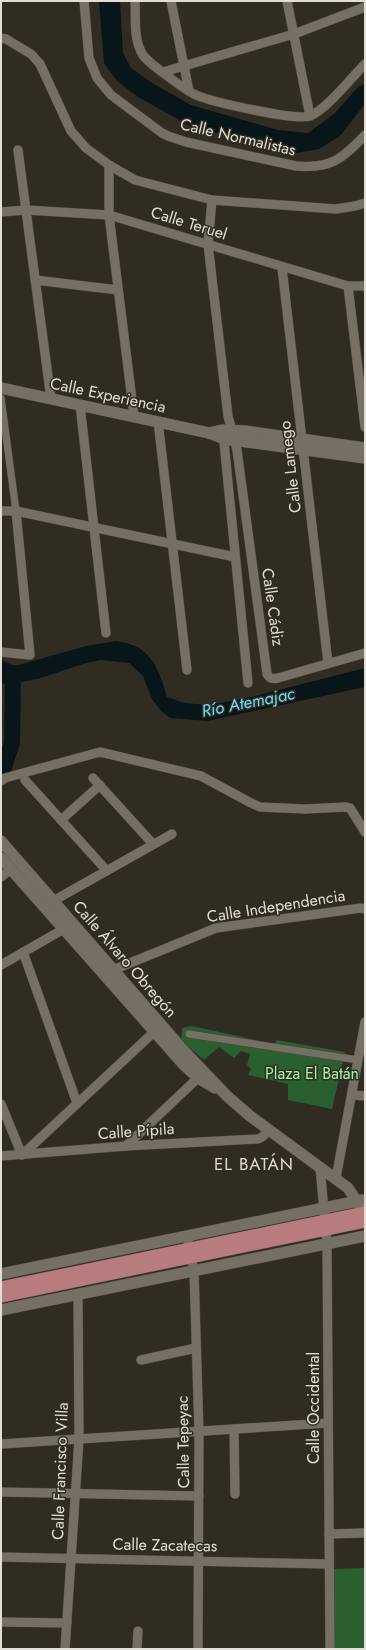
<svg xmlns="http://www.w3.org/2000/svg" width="366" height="1650" viewBox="0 0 366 1650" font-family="Jost,sans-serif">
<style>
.green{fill:#2a5f30}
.water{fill:#08161a}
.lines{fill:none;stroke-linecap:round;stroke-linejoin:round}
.river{stroke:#08161a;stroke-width:16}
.pedestrian-casing{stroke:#4c493f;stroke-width:8}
.minor-casing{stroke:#4c493f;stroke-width:10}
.tertiary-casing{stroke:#4c493f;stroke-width:12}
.primary-casing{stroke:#4c493f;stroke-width:12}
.pedestrian{stroke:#757063;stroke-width:7}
.minor{stroke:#757063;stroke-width:9}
.tertiary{stroke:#757063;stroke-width:11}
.primary{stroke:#b87b7e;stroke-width:11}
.labels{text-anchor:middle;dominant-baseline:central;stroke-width:3;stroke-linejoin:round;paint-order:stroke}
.street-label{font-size:16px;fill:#e1ded6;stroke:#302c21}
.park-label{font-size:16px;fill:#a3f8a8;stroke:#302c21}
.water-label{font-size:17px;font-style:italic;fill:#6edbfb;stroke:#302c21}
.neighbourhood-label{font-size:17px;letter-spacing:1px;fill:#e0dacc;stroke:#302c21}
</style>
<rect width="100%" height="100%" fill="#302c21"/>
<g class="green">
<path d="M192,1026L274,1044L277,1040L345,1052L332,1109L288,1100V1084L248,1075L251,1069L247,1065L250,1054L241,1051L234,1058L219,1047L204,1060L181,1041L182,1028Z"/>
<path d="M365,1568V1649H335L333,1569Z"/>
</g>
<g class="water">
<path d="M99,1H120L123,53L131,68L152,83L191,105L278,130L308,133L334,114L357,88L365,83V104L340,136L319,149L297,153L192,127L138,97L117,81L104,63Z"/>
<path d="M116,641C123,642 131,644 137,647C155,656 162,680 167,697L184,703L208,705L247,698L365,668V687L207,721L170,718L161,711L152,699L143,676L129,663L101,660L86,663L41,678L9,685L1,683V660L15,666L86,646Z"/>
</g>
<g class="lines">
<path class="river" d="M1,771L3,770L12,743L13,673"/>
<g class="pedestrian-casing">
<g id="pedestrian">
<path d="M1,398L16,511"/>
<path d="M189,1034L358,1060"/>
</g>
</g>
<g class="minor-casing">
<g id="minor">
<path d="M84,1L89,58L97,78L111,95L162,133L168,136L186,142L296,166C331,169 342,159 365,135"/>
<path d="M135,1C136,18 133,40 143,55C148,63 187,91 196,95C212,102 296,121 310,116C326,110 352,77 365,64"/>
<path d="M171,1L189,91"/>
<path d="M287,1L310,116"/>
<path d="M1,38L6,39L31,54L40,64L71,131L86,148L109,165L135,180L212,200L336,209L355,206L365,203"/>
<path d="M163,72L294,34L365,7"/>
<path d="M18,150L51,399"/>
<path d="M109,165V215L134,416"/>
<path d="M212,200L208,244L228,416L237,450L267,674C270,679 272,679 278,678L365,653"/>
<path d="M1,212L26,210L109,215L348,286H365"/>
<path d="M282,268L328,663"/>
<path d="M35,280L118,290"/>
<path d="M348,286L365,427"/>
<path d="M80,405L106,633"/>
<path d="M158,421L187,670"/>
<path d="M223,432L248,683"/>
<path d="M1,511H16L235,557"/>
<path d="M1,652L30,655L16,511"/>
<path d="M93,778L153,844"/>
<path d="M25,780L107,871"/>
<path d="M1,781L5,778L100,752L201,776L251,803L260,807L305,809L345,807L350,808L365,832"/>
<path d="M61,820L100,785"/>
<path d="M1,877L11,869"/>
<path d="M53,901L172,834"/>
<path d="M23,952L77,1103"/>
<path d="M1,965L69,926"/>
<path d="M108,972L216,928L361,908L365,909"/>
<path d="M353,1095L365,1096"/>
<path d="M1,1104L22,1155L154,1032"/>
<path d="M126,1146L202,1074"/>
<path d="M1,1156L126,1146L258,1139L262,1137L270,1130"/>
<path d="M320,1167L327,1244L330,1649"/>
<path d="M336,1178L365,1022"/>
<path d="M187,1236L194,1271L199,1432L198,1649"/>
<path d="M141,1360L196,1348"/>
<path d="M234,1429L235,1494"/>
<path d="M1,1444L328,1423"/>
<path d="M1,1492L199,1496"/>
<path d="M329,1534L365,1533"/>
<path d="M1,1557L329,1564"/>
<path d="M1,1622L67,1623"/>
<path d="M65,1649L79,1439L78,1294"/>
<path d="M137,1649L138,1631"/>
</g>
</g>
<g class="tertiary-casing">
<g id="tertiary">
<path d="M1,388L209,433L224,439L365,458"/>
<path d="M209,433L223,430L245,431L365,448"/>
<path d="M1,841L185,1052L227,1096L250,1116L348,1188L365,1214"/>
<path d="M1,858L183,1064L198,1078L215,1088"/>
<path d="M1,1274L363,1200"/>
<path d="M1,1310L365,1236"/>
</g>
</g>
<g class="primary-casing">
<g id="primary">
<path d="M1,1287L365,1212"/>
<path d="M1,1297L365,1222"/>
</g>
</g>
<use href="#pedestrian" class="pedestrian"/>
<use href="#minor" class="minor"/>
<use href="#tertiary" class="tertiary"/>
<use href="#primary" class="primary"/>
</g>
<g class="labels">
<g class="street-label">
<text transform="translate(238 137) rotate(13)">Calle Normalistas</text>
<text transform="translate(189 223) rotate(17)">Calle Teruel</text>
<text transform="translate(108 395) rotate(12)">Calle Experiencia</text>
<text transform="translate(290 467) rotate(-97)">Calle Lamego</text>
<text transform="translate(273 607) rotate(82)">Calle Cádiz</text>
<text transform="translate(276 906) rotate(-9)">Calle Independencia</text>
<text transform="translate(125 959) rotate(49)">Calle Álvaro Obregón</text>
<text transform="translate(136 1131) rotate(-4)">Calle Pípila</text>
<text transform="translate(313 1408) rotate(-90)">Calle Occidental</text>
<text transform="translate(183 1442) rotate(-91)">Calle Tepeyac</text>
<text transform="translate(60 1471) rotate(-88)">Calle Francisco Villa</text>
<text transform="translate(165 1545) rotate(1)">Calle Zacatecas</text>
</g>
<g class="park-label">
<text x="312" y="1073">Plaza El Batán</text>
</g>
<g class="water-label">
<text transform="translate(248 702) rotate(-11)">Río Atemajac</text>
</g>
<g class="neighbourhood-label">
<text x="254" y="1164">EL BATÁN</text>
</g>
</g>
<rect width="366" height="1650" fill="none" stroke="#e1ded6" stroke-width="4"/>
</svg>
